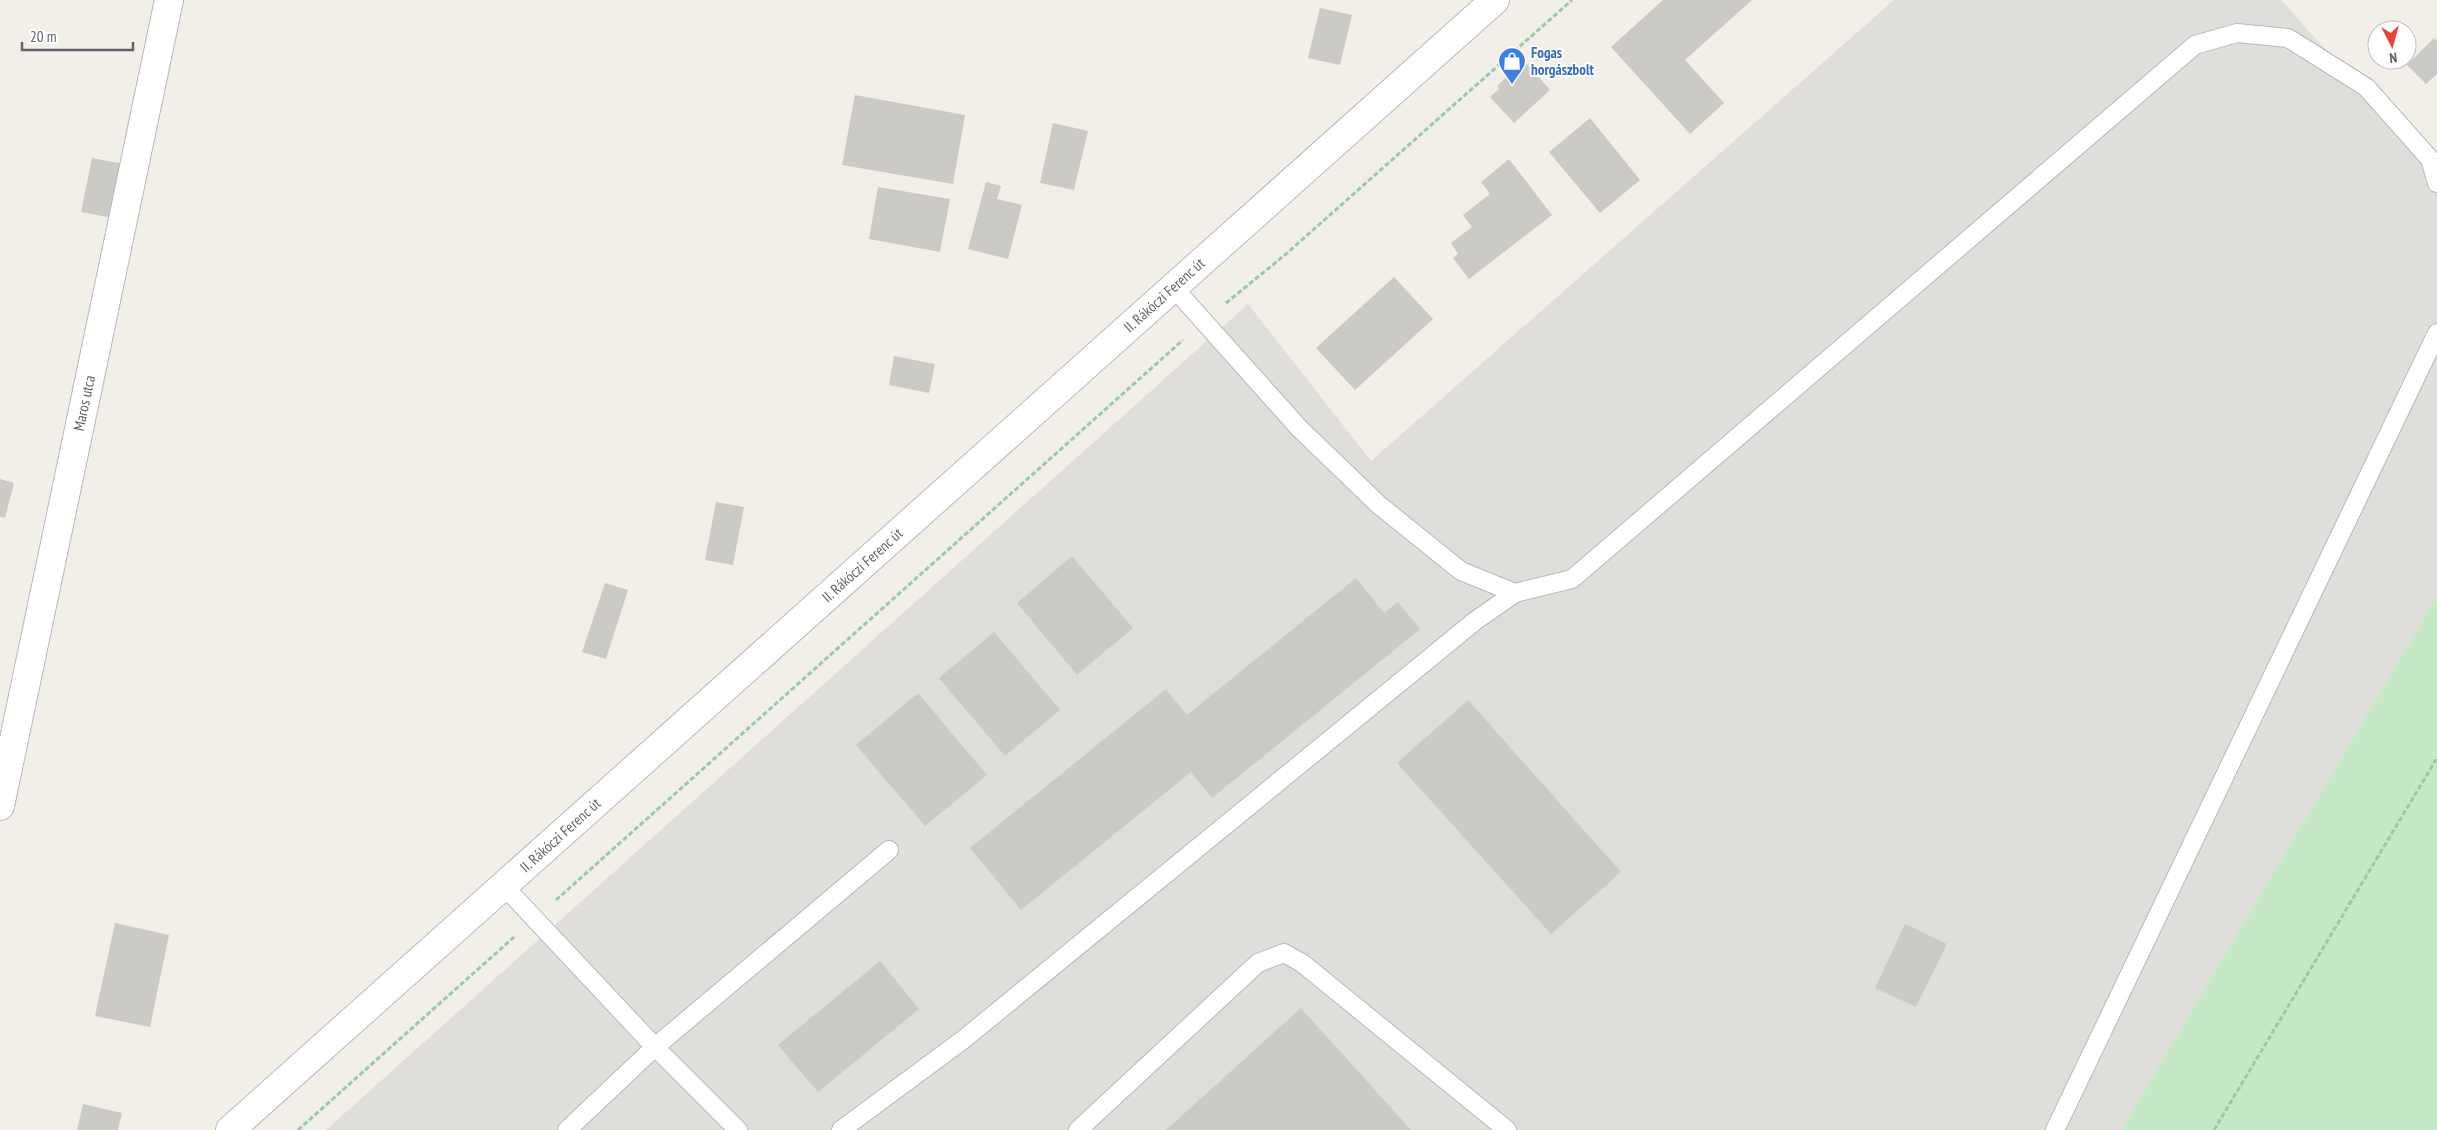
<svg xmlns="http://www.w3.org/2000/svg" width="2437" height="1130" viewBox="0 0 2437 1130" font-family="'PT Sans Narrow',sans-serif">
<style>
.industrial{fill:#e0deda}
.green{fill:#c5e8c5}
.building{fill:#cccac5}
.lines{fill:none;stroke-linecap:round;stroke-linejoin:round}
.lane-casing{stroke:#b5b8bc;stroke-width:20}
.street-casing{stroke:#b5b8bc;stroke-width:30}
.secondary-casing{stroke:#b6babf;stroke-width:30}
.path{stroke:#9cc7a9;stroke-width:3;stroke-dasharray:5 2.5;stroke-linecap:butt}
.lane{stroke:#fff;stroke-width:18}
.street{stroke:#fff;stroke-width:28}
.secondary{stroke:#fff;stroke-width:28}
.labels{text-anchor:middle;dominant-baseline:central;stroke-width:4;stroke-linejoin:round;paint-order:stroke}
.shop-label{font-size:15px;font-weight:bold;fill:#366cbe;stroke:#fff;text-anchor:start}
.street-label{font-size:15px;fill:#5f6368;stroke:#fff}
</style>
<rect width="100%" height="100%" fill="#f1efe8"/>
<path class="industrial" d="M1894,0H2281L2437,175V596L2121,1130H326L1248,304L1371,461Z"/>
<path class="green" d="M2437,596V1130H2121Z"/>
<g class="building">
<path d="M1663,0H1752L1685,60L1724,103L1690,134L1611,47Z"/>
<path d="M1320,8L1352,15L1340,65L1308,58Z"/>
<path d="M2434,38L2437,41V74L2426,84L2407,65Z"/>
<path d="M1527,64L1550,90L1514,123L1490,97L1499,89L1497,86L1514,70L1517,73Z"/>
<path d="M855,95L965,115L953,184L842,165Z"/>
<path d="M1590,118L1640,180L1600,213L1549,152Z"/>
<path d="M1053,123L1088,131L1074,190L1040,183Z"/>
<path d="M92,158L124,164L113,218L81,212Z"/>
<path d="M1509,159L1552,215L1469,279L1453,258L1458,254L1451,243L1472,227L1463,215L1490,194L1481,182Z"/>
<path d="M986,182L1001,186L997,199L1022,205L1008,259L968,249Z"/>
<path d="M878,187L950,199L940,252L869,239Z"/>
<path d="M1394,277L1433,319L1355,390L1316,348Z"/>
<path d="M894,356L935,364L929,393L889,385Z"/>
<path d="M0,479L14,483L5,518L0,517Z"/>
<path d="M716,502L744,507L733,565L705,560Z"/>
<path d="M1072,556L1133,628L1077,675L1017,603Z"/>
<path d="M1356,578L1384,613L1398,602L1420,629L1212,798L1191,772L1021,910L970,848L1166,689L1187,715Z"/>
<path d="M605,583L628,590L606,659L582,652Z"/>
<path d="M994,632L1060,710L1005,756L939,678Z"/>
<path d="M918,693L987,775L925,826L856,745Z"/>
<path d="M1468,700L1621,872L1551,934L1397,763Z"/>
<path d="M115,923L169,935L150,1027L95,1016Z"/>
<path d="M1905,924L1947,944L1916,1007L1875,988Z"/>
<path d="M880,961L919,1009L818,1092L778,1045Z"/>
<path d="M1301,1008L1411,1130H1166Z"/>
<path d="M83,1104L122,1113L118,1130H77Z"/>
</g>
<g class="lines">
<g class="lane-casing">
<g id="lane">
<path d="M1173,287L1299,428L1379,505L1461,571L1515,593L1572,579L2195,45L2237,33L2288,38L2366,87L2430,159L2437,183"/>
<path d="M503,885L655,1047L738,1130"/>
<path d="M567,1130L655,1047L889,850"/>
<path d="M841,1130L964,1039L1475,621L1515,593"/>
<path d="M1078,1130L1258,963L1284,953L1302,963L1507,1130"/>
<path d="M2055,1130L2437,333"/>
</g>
</g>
<g class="street-casing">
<path id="street" d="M0,806L169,0"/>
</g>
<g class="secondary-casing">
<path id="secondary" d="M230,1130L1495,0"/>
</g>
<g class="path">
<path d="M1226,303L1286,254L1572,0"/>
<path d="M556,900L1183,340"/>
<path d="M298,1130L514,937"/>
<path d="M2214,1130L2437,758"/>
</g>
<use href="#lane" class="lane"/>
<use href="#street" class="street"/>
<use href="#secondary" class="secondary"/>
</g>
<defs>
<g id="shop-pin" transform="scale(1.4375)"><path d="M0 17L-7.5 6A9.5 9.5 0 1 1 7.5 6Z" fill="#3f7fe0" stroke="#fff"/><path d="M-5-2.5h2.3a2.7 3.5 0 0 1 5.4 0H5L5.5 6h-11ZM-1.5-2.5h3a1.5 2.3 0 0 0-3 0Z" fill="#fff"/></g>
</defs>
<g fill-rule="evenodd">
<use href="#shop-pin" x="1512" y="61"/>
</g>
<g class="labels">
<g class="shop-label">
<text x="1531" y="52">Fogas<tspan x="1531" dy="17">horgászbolt</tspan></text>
</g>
<g class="street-label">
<text transform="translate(1164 295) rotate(-42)">II. Rákóczi Ferenc út</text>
<text transform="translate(84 403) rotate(-78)">Maros utca</text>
<text transform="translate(862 565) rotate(-42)">II. Rákóczi Ferenc út</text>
<text transform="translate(560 835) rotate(-42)">II. Rákóczi Ferenc út</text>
</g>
</g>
<g transform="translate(2392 45) rotate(174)"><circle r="24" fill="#ffffff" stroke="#bfc1c3"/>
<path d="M0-4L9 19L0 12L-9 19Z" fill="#ea4335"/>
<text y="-8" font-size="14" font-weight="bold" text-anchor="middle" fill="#5f6368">N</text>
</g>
<path d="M22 42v8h111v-8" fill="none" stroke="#5f6368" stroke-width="2.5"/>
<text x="30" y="42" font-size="15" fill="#5f6368" stroke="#ffffff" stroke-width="4" paint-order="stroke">20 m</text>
</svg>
